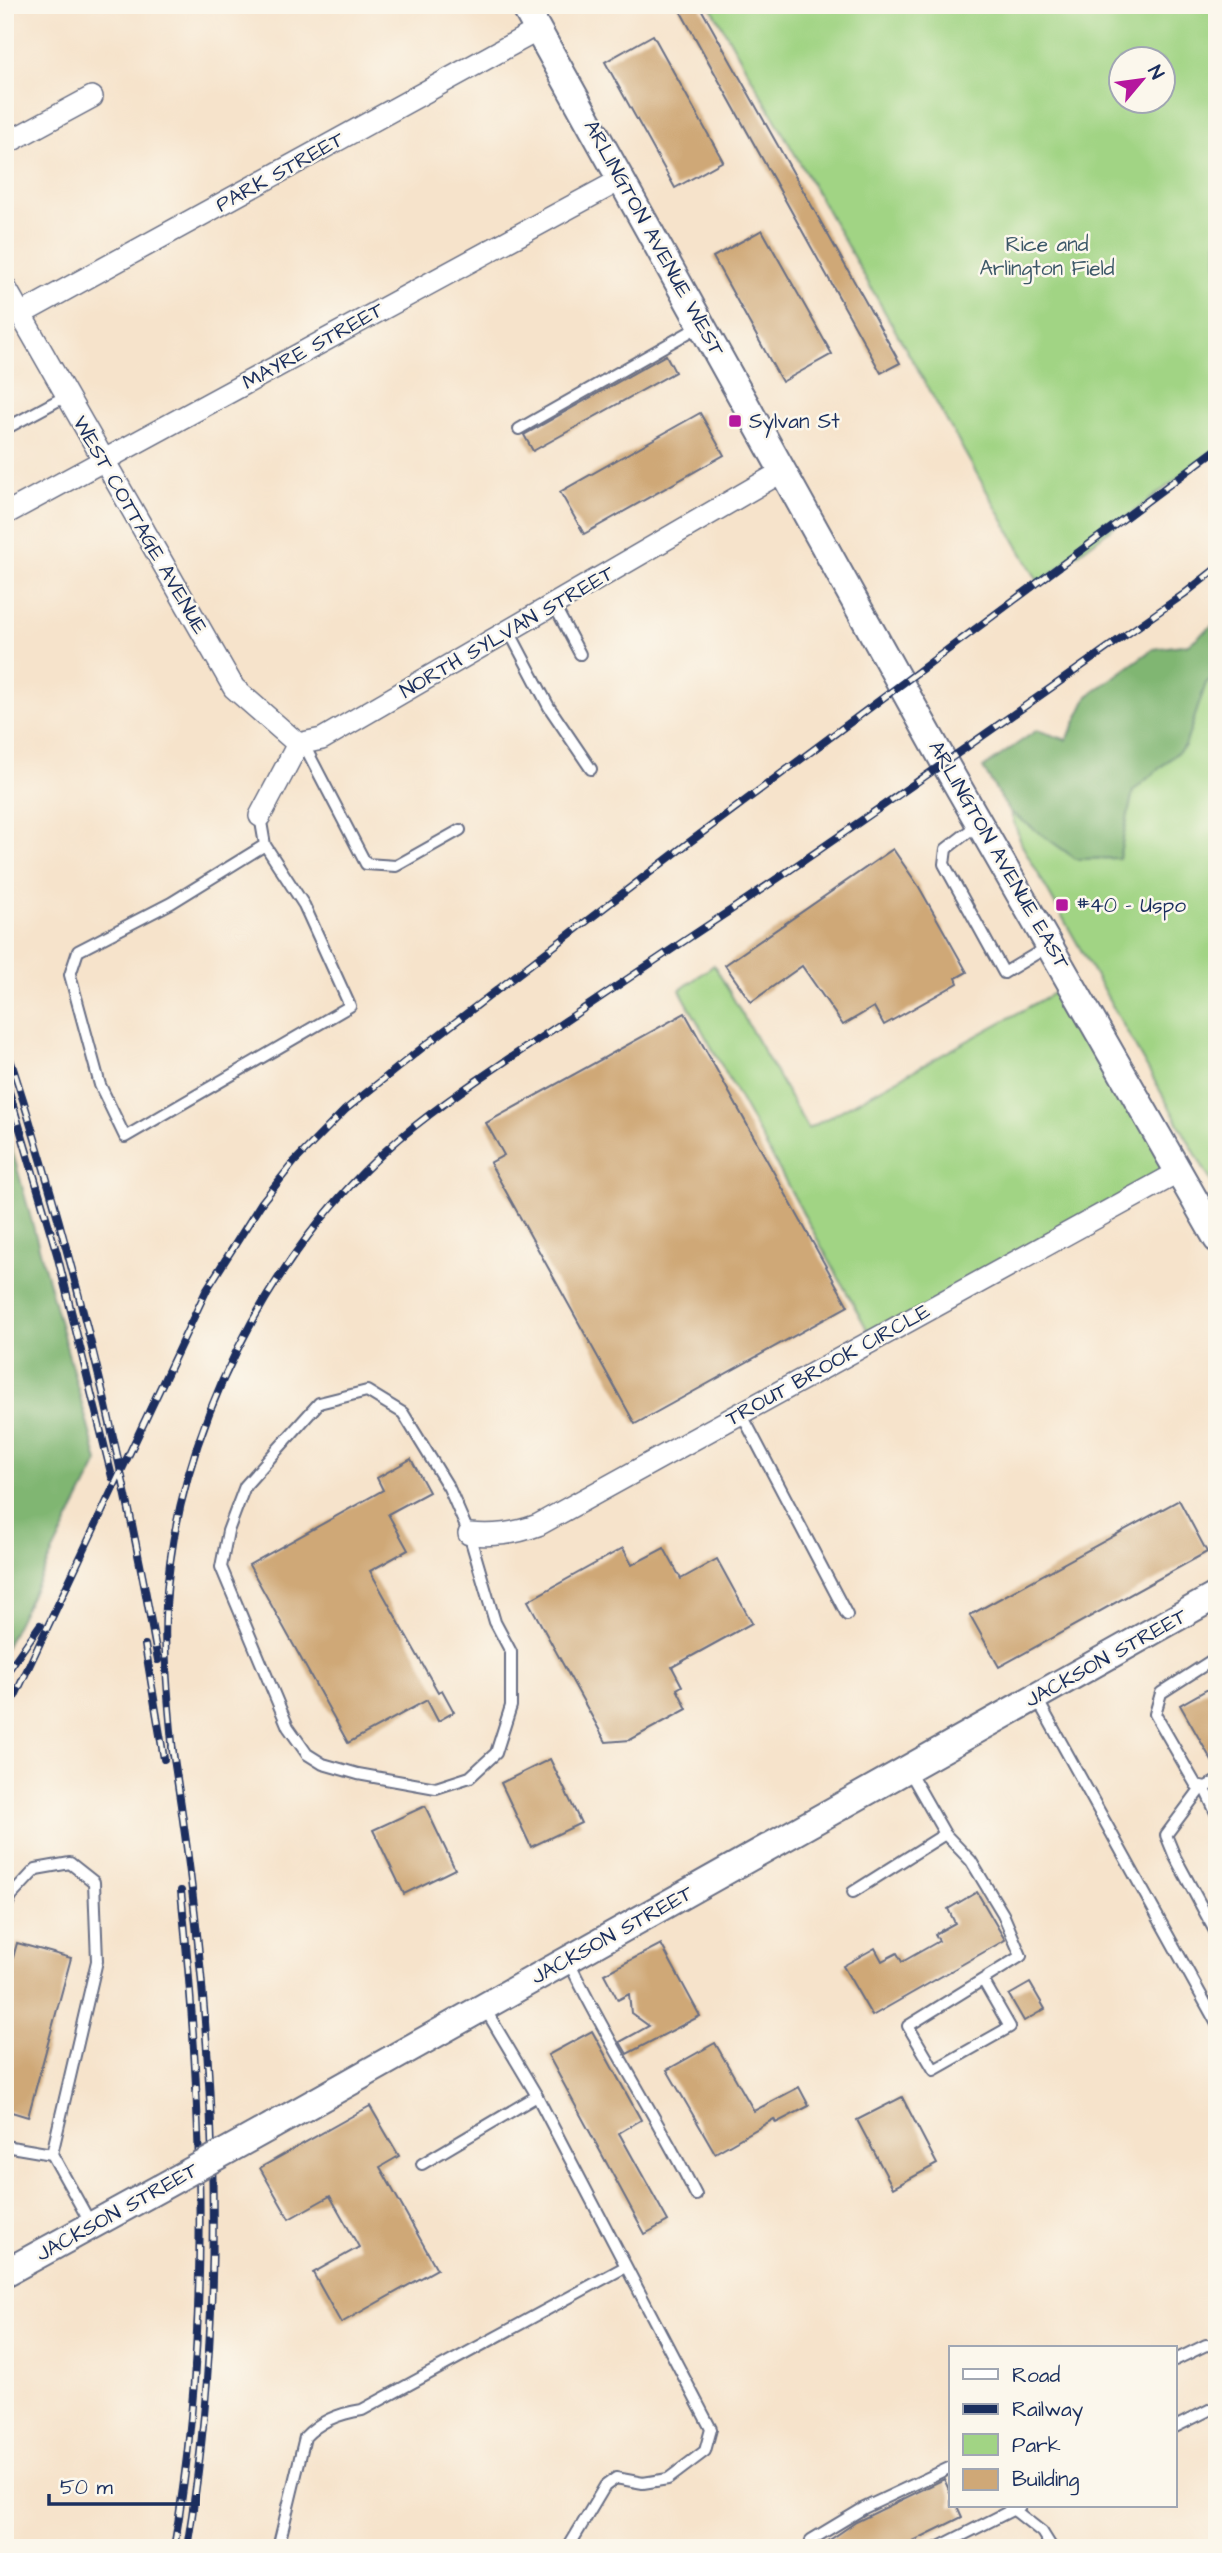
<svg xmlns="http://www.w3.org/2000/svg" width="1222" height="2553" viewBox="0 0 1222 2553" font-family="'Architects Daughter',sans-serif">
<style>
.green{fill:#a1d484;stroke:#5e8271;stroke-width:2;fill-rule:evenodd}
.forest{fill:#80b672;stroke:#4e7268;stroke-width:2}
.building{fill:#cfa877}
.lines{fill:none;stroke-linecap:round;stroke-linejoin:round}
.service-casing{stroke:#686e84;stroke-width:14}
.minor-casing{stroke:#686e84;stroke-width:24}
.tertiary-casing{stroke:#686e84;stroke-width:30}
.service{stroke:#fff;stroke-width:10}
.minor{stroke:#fff;stroke-width:21}
.tertiary{stroke:#fff;stroke-width:26}
.rail-casing{stroke:#1b2f5e;stroke-width:8}
.rail{stroke:#fbf7ec;stroke-width:5;stroke-dasharray:16;stroke-linecap:butt}
.tertiary-bridge-casing{stroke:#686e84;stroke-width:30;stroke-linecap:butt}
.tertiary-bridge{stroke:#fff;stroke-width:26}
.poi-dot{fill:#b5179e;stroke:#fbf7ec;stroke-width:2.5}
.labels{text-anchor:middle;dominant-baseline:central;stroke-width:5;stroke-linejoin:round;paint-order:stroke}
.street-label{font-size:21px;fill:#1b2f5e;stroke:#fbf7ec}
.park-label{font-size:21px;fill:#3c5868;stroke:#fbf7ec}
.poi-label{font-size:21px;fill:#1b2f5e;stroke:#fbf7ec;text-anchor:start}
</style>
<rect width="100%" height="100%" fill="#fbf7ec"/>
<filter id="ink" filterUnits="userSpaceOnUse"><feTurbulence type="fractalNoise" baseFrequency=".0143" numOctaves="2"/><feDisplacementMap in="SourceGraphic" scale="14" xChannelSelector="R" yChannelSelector="G"/><feConvolveMatrix kernelMatrix="1 2 1 2 8 2 1 2 1" color-interpolation-filters="sRGB"/></filter>
<filter id="wash" filterUnits="userSpaceOnUse"><feTurbulence type="fractalNoise" baseFrequency=".00686" numOctaves="4" result="noise"/><feDisplacementMap in="SourceGraphic" scale="28" xChannelSelector="R" yChannelSelector="G"/><feGaussianBlur stdDeviation="1.57" result="paint"/><feColorMatrix in="noise" values="0 0 0 0 0 0 0 0 0 0 0 0 0 0 0 0 0 1.4 0 .05"/><feComposite in="paint" operator="in"/></filter>
<g filter="url(#wash)">
<rect width="100%" height="100%" fill="#f6e3cb"/>
<g class="green">
<path d="M710,5H1217V449L1039,583ZM1120,60H1162V102H1120Z"/>
<path d="M1217,674V1192L1022,845L1010,811L1076,859L1119,858L1133,791L1185,746L1206,683Z"/>
<path d="M714,965L808,1129L1072,983L1179,1172L873,1340L680,990Z"/>
</g>
<g class="forest">
<path d="M1217,622V674L1206,683L1185,746L1133,791L1119,858L1076,859L1009,811L983,768L1037,730L1067,740L1088,696L1153,649L1189,644Z"/>
<path d="M5,1124L98,1462L5,1648Z"/>
</g>
<g id="blocks">
<g class="building">
<path d="M677,5H699L900,363L881,373Z"/>
<path d="M653,35L723,161L675,188L605,62Z"/>
<path d="M762,230L832,354L782,382L713,257Z"/>
<path d="M666,355L675,372L533,451L524,435Z"/>
<path d="M700,413L724,455L584,534L560,492Z"/>
<path d="M893,849L919,887L967,972L956,978L958,983L884,1025L874,1007L843,1025L802,966L751,1002L725,965Z"/>
<path d="M685,1013L848,1306L635,1424L490,1163L504,1155L486,1123Z"/>
<path d="M411,1459L429,1492L388,1514L408,1550L370,1571L438,1692L442,1690L454,1712L438,1721L427,1700L348,1743L249,1565L383,1490L377,1478Z"/>
<path d="M1179,1500L1207,1552L999,1667L970,1615Z"/>
<path d="M623,1548L632,1565L664,1548L681,1579L717,1559L752,1623L672,1667L682,1686L677,1689L687,1709L630,1740L606,1742L528,1601Z"/>
<path d="M1217,1684V1770L1180,1705Z"/>
<path d="M550,1759L581,1823L531,1847L501,1783Z"/>
<path d="M425,1806L455,1869L404,1894L373,1830Z"/>
<path d="M977,1892L1005,1940L872,2016L843,1966L875,1948L882,1961L897,1953L902,1962L939,1941L935,1934L955,1923L948,1909Z"/>
<path d="M17,1943L71,1958L28,2117L5,2110V1987Z"/>
<path d="M661,1944L700,2016L627,2054L620,2042L649,2026L631,2013L629,1994L618,2000L604,1974Z"/>
<path d="M1030,1983L1045,2009L1024,2021L1009,1995Z"/>
<path d="M592,2031L641,2120L619,2133L668,2221L645,2234L548,2055Z"/>
<path d="M715,2043L754,2111L799,2087L809,2106L776,2123L774,2119L715,2153L667,2070Z"/>
<path d="M902,2097L937,2164L893,2188L857,2120Z"/>
<path d="M370,2106L399,2156L380,2167L437,2269L341,2323L313,2273L359,2247L330,2196L289,2219L260,2168Z"/>
<path d="M944,2479L951,2494V2506H957L962,2517L899,2548H818L856,2522Z"/>
</g>
</g>
</g>
<g filter="url(#ink)">
<use href="#blocks" fill-opacity="0" stroke="#686e84" stroke-width="2"/>
<g class="lines">
<g class="service-casing">
<g id="service">
<path d="M5,429L66,396"/>
<path d="M519,429L700,326"/>
<path d="M554,605L580,654"/>
<path d="M509,631L549,707L591,769"/>
<path d="M303,743L366,864L396,866L460,830"/>
<path d="M260,816L265,845L304,905L350,1006L125,1137L100,1085L70,975L78,951L171,903L265,845"/>
<path d="M977,825L946,849L944,864L1004,973L1049,946"/>
<path d="M367,1391L403,1413L449,1488L469,1534L495,1622L511,1652V1706L496,1753L470,1777L436,1788L358,1774L323,1764L307,1754L288,1727L221,1567L228,1531L245,1486L319,1403Z"/>
<path d="M741,1413L847,1615"/>
<path d="M1217,1657L1161,1693L1155,1714L1196,1785L1206,1787L1217,1781"/>
<path d="M1036,1697L1217,2024"/>
<path d="M908,1769L945,1834L971,1861L1003,1914L1021,1956L908,2026L934,2070L1010,2027L983,1980"/>
<path d="M1204,1787L1217,1815"/>
<path d="M1201,1788L1166,1835L1175,1857L1217,1935"/>
<path d="M853,1892L945,1834"/>
<path d="M5,1910L11,1896L36,1869L70,1863L94,1882L97,1961L52,2154L92,2226"/>
<path d="M568,1960C606,2040 656,2115 696,2195"/>
<path d="M537,2096L711,2429L705,2451L668,2479L643,2483L616,2478L605,2486L568,2548"/>
<path d="M5,2146L52,2154"/>
<path d="M422,2164L537,2096L484,2007"/>
<path d="M1175,2360L1206,2345L1217,2346"/>
<path d="M1175,2427L1217,2406"/>
<path d="M1009,2506L1042,2532L1052,2548"/>
<path d="M278,2548L305,2437C320,2421 341,2413 362,2410L625,2267"/>
<path d="M810,2548L811,2540L864,2508L951,2467"/>
<path d="M937,2548L1020,2506"/>
</g>
</g>
<g class="minor-casing">
<g id="minor">
<path d="M5,144L92,97"/>
<path d="M5,287L234,688L298,744"/>
<path d="M21,314L538,30"/>
<path d="M5,514L622,179"/>
<path d="M260,816L298,744L322,739L783,471"/>
<path d="M469,1534C494,1536 514,1534 538,1525L1179,1172"/>
</g>
</g>
<g class="tertiary-casing">
<g id="tertiary">
<path d="M524,5L944,762L1217,1239"/>
<path d="M272,2126L1217,1595"/>
<path d="M5,2273L160,2188"/>
</g>
</g>
<use href="#service" class="service"/>
<use href="#minor" class="minor"/>
<use href="#tertiary" class="tertiary"/>
<g class="rail-casing">
<g id="rail">
<path d="M5,1043C71,1245 121,1451 158,1660"/>
<path d="M5,1078L57,1254L112,1477"/>
<path d="M145,1645L164,1759"/>
<path d="M5,1675L40,1625"/>
<path d="M5,1717L207,1289L262,1202L294,1162L345,1110L427,1044L683,847L1217,449"/>
<path d="M172,1746C214,2010 231,2283 187,2548"/>
<path d="M173,1754C169,1705 163,1656 166,1606C175,1435 269,1250 399,1139C443,1102 492,1070 540,1038C604,995 667,952 731,910C884,807 1033,700 1184,594L1217,568"/>
<path d="M174,2548C211,2332 203,2109 181,1891"/>
</g>
</g>
<use href="#rail" class="rail"/>
<g class="tertiary-bridge-casing">
<path id="tertiary-bridge" d="M160,2188L272,2126"/>
</g>
<use href="#tertiary-bridge" class="tertiary-bridge"/>
</g>
</g>
<g class="poi-dot">
<rect x="728" y="414" width="14" height="14" rx="3.5"/>
<rect x="1055" y="898" width="14" height="14" rx="3.5"/>
</g>
<g class="labels">
<g class="street-label">
<text transform="translate(280 172) rotate(-29)">PARK STREET</text>
<text transform="translate(654 238) rotate(61)">ARLINGTON AVENUE WEST</text>
<text transform="translate(313 346) rotate(-29)">MAYRE STREET</text>
<text transform="translate(140 525) rotate(60)">WEST COTTAGE AVENUE</text>
<text transform="translate(507 632) rotate(-30)">NORTH SYLVAN STREET</text>
<text transform="translate(999 855) rotate(60)">ARLINGTON AVENUE EAST</text>
<text transform="translate(828 1365) rotate(-29)">TROUT BROOK CIRCLE</text>
<text transform="translate(1106 1658) rotate(-29)">JACKSON STREET</text>
<text transform="translate(612 1935) rotate(-29)">JACKSON STREET</text>
<text transform="translate(117 2212) rotate(-29)">JACKSON STREET</text>
</g>
<g class="park-label">
<text x="1047" y="244">Rice and<tspan x="1047" dy="24">Arlington Field</tspan></text>
</g>
<g class="poi-label">
<text x="749" y="421">Sylvan St</text>
<text x="1076" y="905">#40 - Uspo</text>
</g>
</g>
<rect width="1222" height="2553" fill="none" stroke="#fbf7ec" stroke-width="28"/>
<rect x="949" y="2346" width="228" height="161" fill="#fbf7ec" stroke="#a1a7b3" stroke-width="2"/>
<rect x="963" y="2369" width="35" height="10" fill="#ffffff" stroke="#a1a7b3" stroke-width="2"/>
<text x="1012" y="2382" font-size="21" fill="#1b2f5e">Road</text>
<rect x="963" y="2404" width="35" height="10" fill="#1b2f5e" stroke="#a1a7b3" stroke-width="2"/>
<text x="1012" y="2416" font-size="21" fill="#1b2f5e">Railway</text>
<rect x="963" y="2434" width="35" height="21" fill="#a1d484" stroke="#a1a7b3" stroke-width="2"/>
<text x="1012" y="2452" font-size="21" fill="#1b2f5e">Park</text>
<rect x="963" y="2469" width="35" height="21" fill="#cfa877" stroke="#a1a7b3" stroke-width="2"/>
<text x="1012" y="2486" font-size="21" fill="#1b2f5e">Building</text>
<g transform="translate(1142 80) rotate(61)"><circle r="33" fill="#fbf7ec" stroke="#a1a7b3" stroke-width="2"/>
<path d="M0-5L12 26L0 18L-12 26Z" fill="#b5179e"/>
<text y="-10" font-size="19" font-weight="bold" text-anchor="middle" fill="#1b2f5e">N</text>
</g>
<path d="M49 2494v10h149v-10" fill="none" stroke="#1b2f5e" stroke-width="3.5"/>
<text x="60" y="2494" font-size="21" fill="#1b2f5e" stroke="#fbf7ec" stroke-width="5" paint-order="stroke">50 m</text>
</svg>
